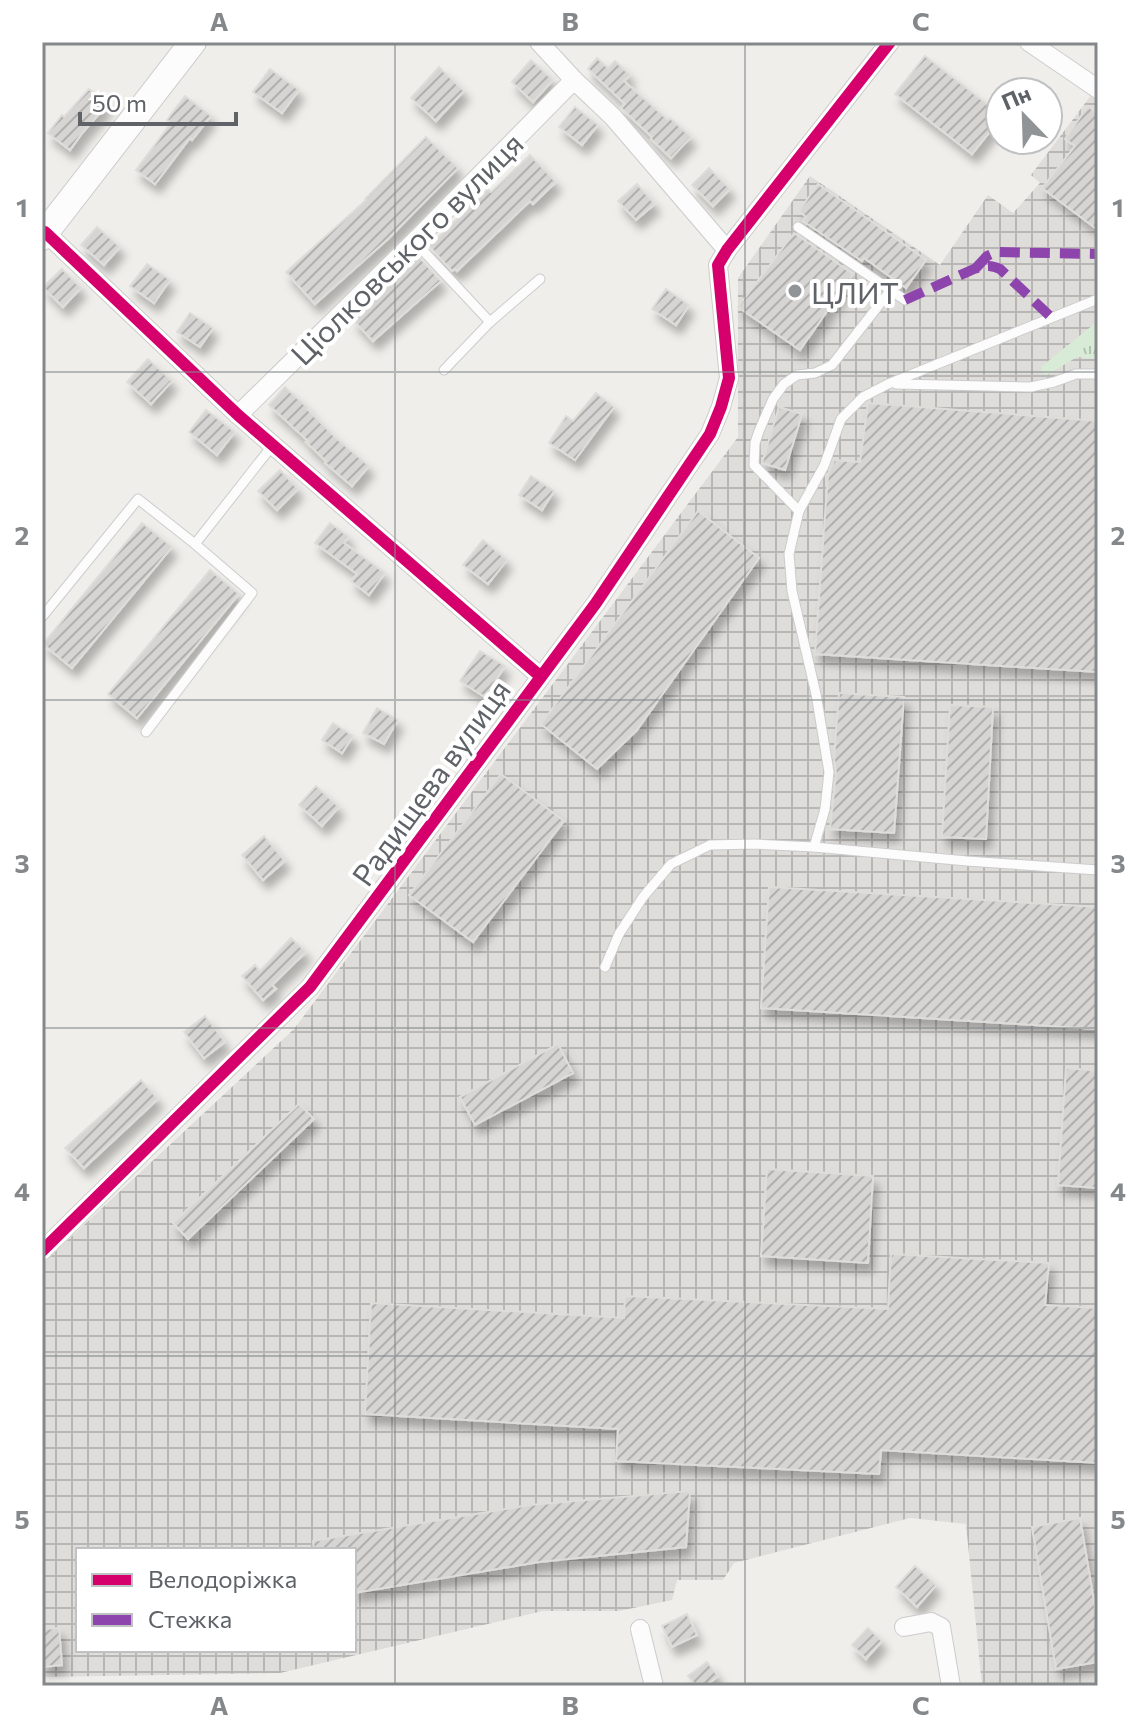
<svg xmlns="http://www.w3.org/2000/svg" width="1140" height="1728" viewBox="0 0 1140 1728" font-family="Commissioner,sans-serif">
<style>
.industrial{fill:url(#industrial-grid);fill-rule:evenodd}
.grass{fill:url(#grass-tufts)}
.building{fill:url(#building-hatch);stroke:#deddd9;stroke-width:2;filter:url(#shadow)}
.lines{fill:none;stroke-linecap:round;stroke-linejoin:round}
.lane-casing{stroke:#cbcccc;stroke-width:11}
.street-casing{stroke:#cbcccc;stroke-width:20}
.secondary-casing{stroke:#cacacb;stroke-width:28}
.lane{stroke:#fdfcfc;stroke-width:9}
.street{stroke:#fdfcfc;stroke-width:18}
.secondary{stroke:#fdfcfc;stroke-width:26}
.quiet{stroke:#8e44ad;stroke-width:10;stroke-dasharray:20 10;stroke-linecap:butt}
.cycleway-casing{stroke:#fff;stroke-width:17}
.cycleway{stroke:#d6006c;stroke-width:12}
.grid{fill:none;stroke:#84888a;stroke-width:2;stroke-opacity:0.55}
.poi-dot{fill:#919496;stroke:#fff;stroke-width:3}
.labels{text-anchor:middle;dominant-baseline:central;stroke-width:8;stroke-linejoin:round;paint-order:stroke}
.street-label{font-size:30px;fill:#5f6368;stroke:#fff}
.poi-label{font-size:30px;fill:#5f6368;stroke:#fff;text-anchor:start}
.neatline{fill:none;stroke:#84888a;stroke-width:3}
.grid-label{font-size:26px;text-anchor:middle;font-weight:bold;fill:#84888a}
</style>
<defs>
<pattern id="industrial-grid" width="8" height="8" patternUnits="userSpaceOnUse" patternTransform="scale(2)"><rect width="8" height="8" fill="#dfddda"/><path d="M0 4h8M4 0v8" fill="none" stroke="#b8b7b5"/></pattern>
<pattern id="grass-tufts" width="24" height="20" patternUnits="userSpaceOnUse" patternTransform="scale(2)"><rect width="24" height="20" fill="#d8ebd6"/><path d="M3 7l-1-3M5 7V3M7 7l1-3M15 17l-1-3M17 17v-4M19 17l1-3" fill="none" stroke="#b2c2b1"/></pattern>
<pattern id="building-hatch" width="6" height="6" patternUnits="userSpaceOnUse" patternTransform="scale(2)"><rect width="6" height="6" fill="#d6d5d3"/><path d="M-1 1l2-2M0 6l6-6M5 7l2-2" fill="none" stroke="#b1b0af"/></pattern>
<filter id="shadow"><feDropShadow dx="5" dy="9" stdDeviation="4" flood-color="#0004"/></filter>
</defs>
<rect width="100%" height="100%" fill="#efeeea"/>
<path class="industrial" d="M1092,94L1098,98V1686H982L966,1524L910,1518L734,1563L723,1580H677L672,1600L619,1611H543L280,1673L42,1677V1264L294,1029L738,437V278L810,176L940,265L988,195L1013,213L1040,183L1031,175ZM78,1550H354V1650H78Z"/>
<path class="grass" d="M1098,321V359L1077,357L1047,375L1041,372L1042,366Z"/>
<g class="building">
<path d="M925,56L1000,114V119L972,154L895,94Z"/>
<path d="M597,58L608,68L615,61L630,75L624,81L668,120L670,118L691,137L671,158L651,139L652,137L621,108L625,104L588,69Z"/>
<path d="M531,60L553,80L533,102L512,82Z"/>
<path d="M439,67L464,91L436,121L411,98Z"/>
<path d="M270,69L299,90L282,113L253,92Z"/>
<path d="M89,89L107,105L83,132L70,150L48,133L62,115L64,117Z"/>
<path d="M185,96L211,116L192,140L190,138L155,184L136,170L171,123L167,120Z"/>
<path d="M1088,106L1098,114V230L1042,188L1075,146L1065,139Z"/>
<path d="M575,107L598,125L582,145L559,127Z"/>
<path d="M426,137L458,168L388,239L315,304L286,272L366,200L365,199Z"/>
<path d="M530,155L556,182L533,204L530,201L457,271L455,269L452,271L429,246L488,189L491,192Z"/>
<path d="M709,168L730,189L713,206L692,185Z"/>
<path d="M637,184L655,204L636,220L618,201Z"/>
<path d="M818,184L926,260L906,288L864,258L862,261L803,221L806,217L799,211Z"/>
<path d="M97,227L120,247L104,265L81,245Z"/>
<path d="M794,233L853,274L800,350L738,307Z"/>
<path d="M419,257L441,281L373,341L353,320Z"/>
<path d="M147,264L170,280L154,303L130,286Z"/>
<path d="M62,269L81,288L63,307L43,287Z"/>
<path d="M666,289L689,305L676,325L652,309Z"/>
<path d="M190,313L213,328L200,347L177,332Z"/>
<path d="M148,359L172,381L151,404L127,382Z"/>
<path d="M285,387L308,408L307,409L336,438L369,466L352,486L325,463L326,461L306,442L308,441L269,405Z"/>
<path d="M596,393L614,407L575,460L549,443L566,416L573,421Z"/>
<path d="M868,403L1098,421V672L815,654L828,474L834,460L860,462Z"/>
<path d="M779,407L802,414L785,470L762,463Z"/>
<path d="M206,410L235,432L217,455L189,432Z"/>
<path d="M280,470L298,489L277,510L258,491Z"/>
<path d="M531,476L554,491L542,510L519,495Z"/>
<path d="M698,511L759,558L637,730L597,769L541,724Z"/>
<path d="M142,523L172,547L72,668L43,644Z"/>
<path d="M330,523L349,537L344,543L385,573L369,595L351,581L357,574L315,543Z"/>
<path d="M483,540L507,560L488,584L463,565Z"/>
<path d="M210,570L239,594L137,718L108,694Z"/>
<path d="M480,651L505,666L485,697L460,681Z"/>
<path d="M839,693L904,697L894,833L830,829L836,773L834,759Z"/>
<path d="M950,705L993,707L986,839L942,837Z"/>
<path d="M377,708L398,720L384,744L363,733Z"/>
<path d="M333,723L353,736L342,753L322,740Z"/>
<path d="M501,774L564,821L473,942L409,895Z"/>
<path d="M316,786L339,807L322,826L299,805Z"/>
<path d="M264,836L285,861L263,880L242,855Z"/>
<path d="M769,887L1098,907V1029L761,1008Z"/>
<path d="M291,938L306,952L272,985L276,989L263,1000L242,976L255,965L260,971Z"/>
<path d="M205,1016L225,1042L204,1058L184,1032Z"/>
<path d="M558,1044L573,1073L475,1125L460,1097Z"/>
<path d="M1066,1068L1098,1071V1188L1058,1185Z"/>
<path d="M141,1080L158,1099L84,1168L65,1148Z"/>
<path d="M299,1104L314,1119L188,1239L173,1223Z"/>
<path d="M767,1169L873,1176L868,1263L761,1256Z"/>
<path d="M891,1254L1049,1263L1045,1305L1098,1308V1463L881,1450L879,1474L616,1461L618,1429L365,1414L371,1303L624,1318L625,1296L888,1309Z"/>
<path d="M690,1491L686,1547L539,1562L354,1593V1550H314L313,1541L530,1505Z"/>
<path d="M1080,1518L1098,1625V1662L1056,1669L1032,1527Z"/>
<path d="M915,1566L936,1585L917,1607L896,1587Z"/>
<path d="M687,1614L697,1635L672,1647L662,1626Z"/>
<path d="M59,1628L62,1665L42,1667V1629Z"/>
<path d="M868,1628L882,1641L866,1659L852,1645Z"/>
<path d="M707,1662L718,1676L706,1686H696L688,1676Z"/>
</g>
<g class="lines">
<g class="lane-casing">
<g id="lane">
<path d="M798,227L905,300"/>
<path d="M414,241L490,322"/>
<path d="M890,291L832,365L815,373L797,375L784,384L773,399L759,431L755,443L754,465L799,511L824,466L841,419L863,397L888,384L1098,299"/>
<path d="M444,370L490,322L540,279"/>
<path d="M896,384L1031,387L1054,382L1076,374H1098"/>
<path d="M799,511L789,554L792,591L816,694L829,772L825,809L814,847"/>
<path d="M195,544L272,446"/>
<path d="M42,617L138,499L195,544L252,593L146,732"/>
<path d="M605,967L619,934L643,897L671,864L710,845L754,844L814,847L967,861L1098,870"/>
</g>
</g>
<g class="street-casing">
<g id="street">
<path d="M539,42L574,80L613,117L727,250"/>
<path d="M1029,42L1098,89"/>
<path d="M45,232L238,415L540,676"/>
<path d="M238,415L419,237L574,80"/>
<path d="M42,1251L310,987L596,603L710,434L721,407L729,378L718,265L727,250L890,42"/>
<path d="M904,1627L931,1622L941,1627L951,1686"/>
<path d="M640,1629L654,1686"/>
</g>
</g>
<g class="secondary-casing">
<path id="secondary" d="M42,237L193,42"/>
</g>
<use href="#lane" class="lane"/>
<use href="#street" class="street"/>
<use href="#secondary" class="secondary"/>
<g class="quiet">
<path d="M976,268L987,256L996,252L1098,254"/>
<path d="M905,300L974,269C984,266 990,264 1000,269L1051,317"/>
</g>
<g class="cycleway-casing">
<g id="cycleway">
<path d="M45,232L238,415L540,676"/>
<path d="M42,1251L310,987L596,603L710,434L721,407L729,378L718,265L727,250L890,42"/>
</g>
</g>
<use href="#cycleway" class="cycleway"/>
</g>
<path class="grid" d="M395,42V1686M745,42V1686M42,372H1098M42,700H1098M42,1028H1098M42,1356H1098"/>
<circle class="poi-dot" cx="795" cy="291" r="8"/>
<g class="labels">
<g class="street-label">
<text transform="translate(406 248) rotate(-45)">Ціолковського вулиця</text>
<text transform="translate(430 782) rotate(-54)">Радищева вулиця</text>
</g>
<g class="poi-label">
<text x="811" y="291">ЦЛИТ</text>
</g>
</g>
<rect width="1140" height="1728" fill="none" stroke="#ffffff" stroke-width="88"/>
<rect x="76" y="1548" width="280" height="104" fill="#ffffff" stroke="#bfc1c3" stroke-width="2"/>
<rect x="92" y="1574" width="40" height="12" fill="#d6006c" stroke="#bfc1c3" stroke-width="2"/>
<text x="148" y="1588" font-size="24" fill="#5f6368">Велодоріжка</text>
<rect x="92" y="1614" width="40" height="12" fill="#8e44ad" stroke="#bfc1c3" stroke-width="2"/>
<text x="148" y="1628" font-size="24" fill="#5f6368">Стежка</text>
<g transform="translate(1024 116) rotate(337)"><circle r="38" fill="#ffffff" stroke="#bfc1c3" stroke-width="2"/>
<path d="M0-6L14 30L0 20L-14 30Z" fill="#919496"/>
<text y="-12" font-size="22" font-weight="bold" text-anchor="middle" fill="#5f6368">Пн</text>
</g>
<path d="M80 112v12h156v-12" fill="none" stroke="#5f6368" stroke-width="4"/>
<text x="92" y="112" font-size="24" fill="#5f6368" stroke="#ffffff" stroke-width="6" paint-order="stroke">50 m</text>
<rect x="44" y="44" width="1052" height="1640" class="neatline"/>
<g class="grid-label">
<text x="219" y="31">A</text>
<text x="570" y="31">B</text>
<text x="921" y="31">C</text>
<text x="22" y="217">1</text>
<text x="1118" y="217">1</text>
<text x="22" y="545">2</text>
<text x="1118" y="545">2</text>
<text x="22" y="873">3</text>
<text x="1118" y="873">3</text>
<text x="22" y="1201">4</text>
<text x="1118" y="1201">4</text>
<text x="22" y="1529">5</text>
<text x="1118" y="1529">5</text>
<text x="219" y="1715">A</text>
<text x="570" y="1715">B</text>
<text x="921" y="1715">C</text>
</g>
</svg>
